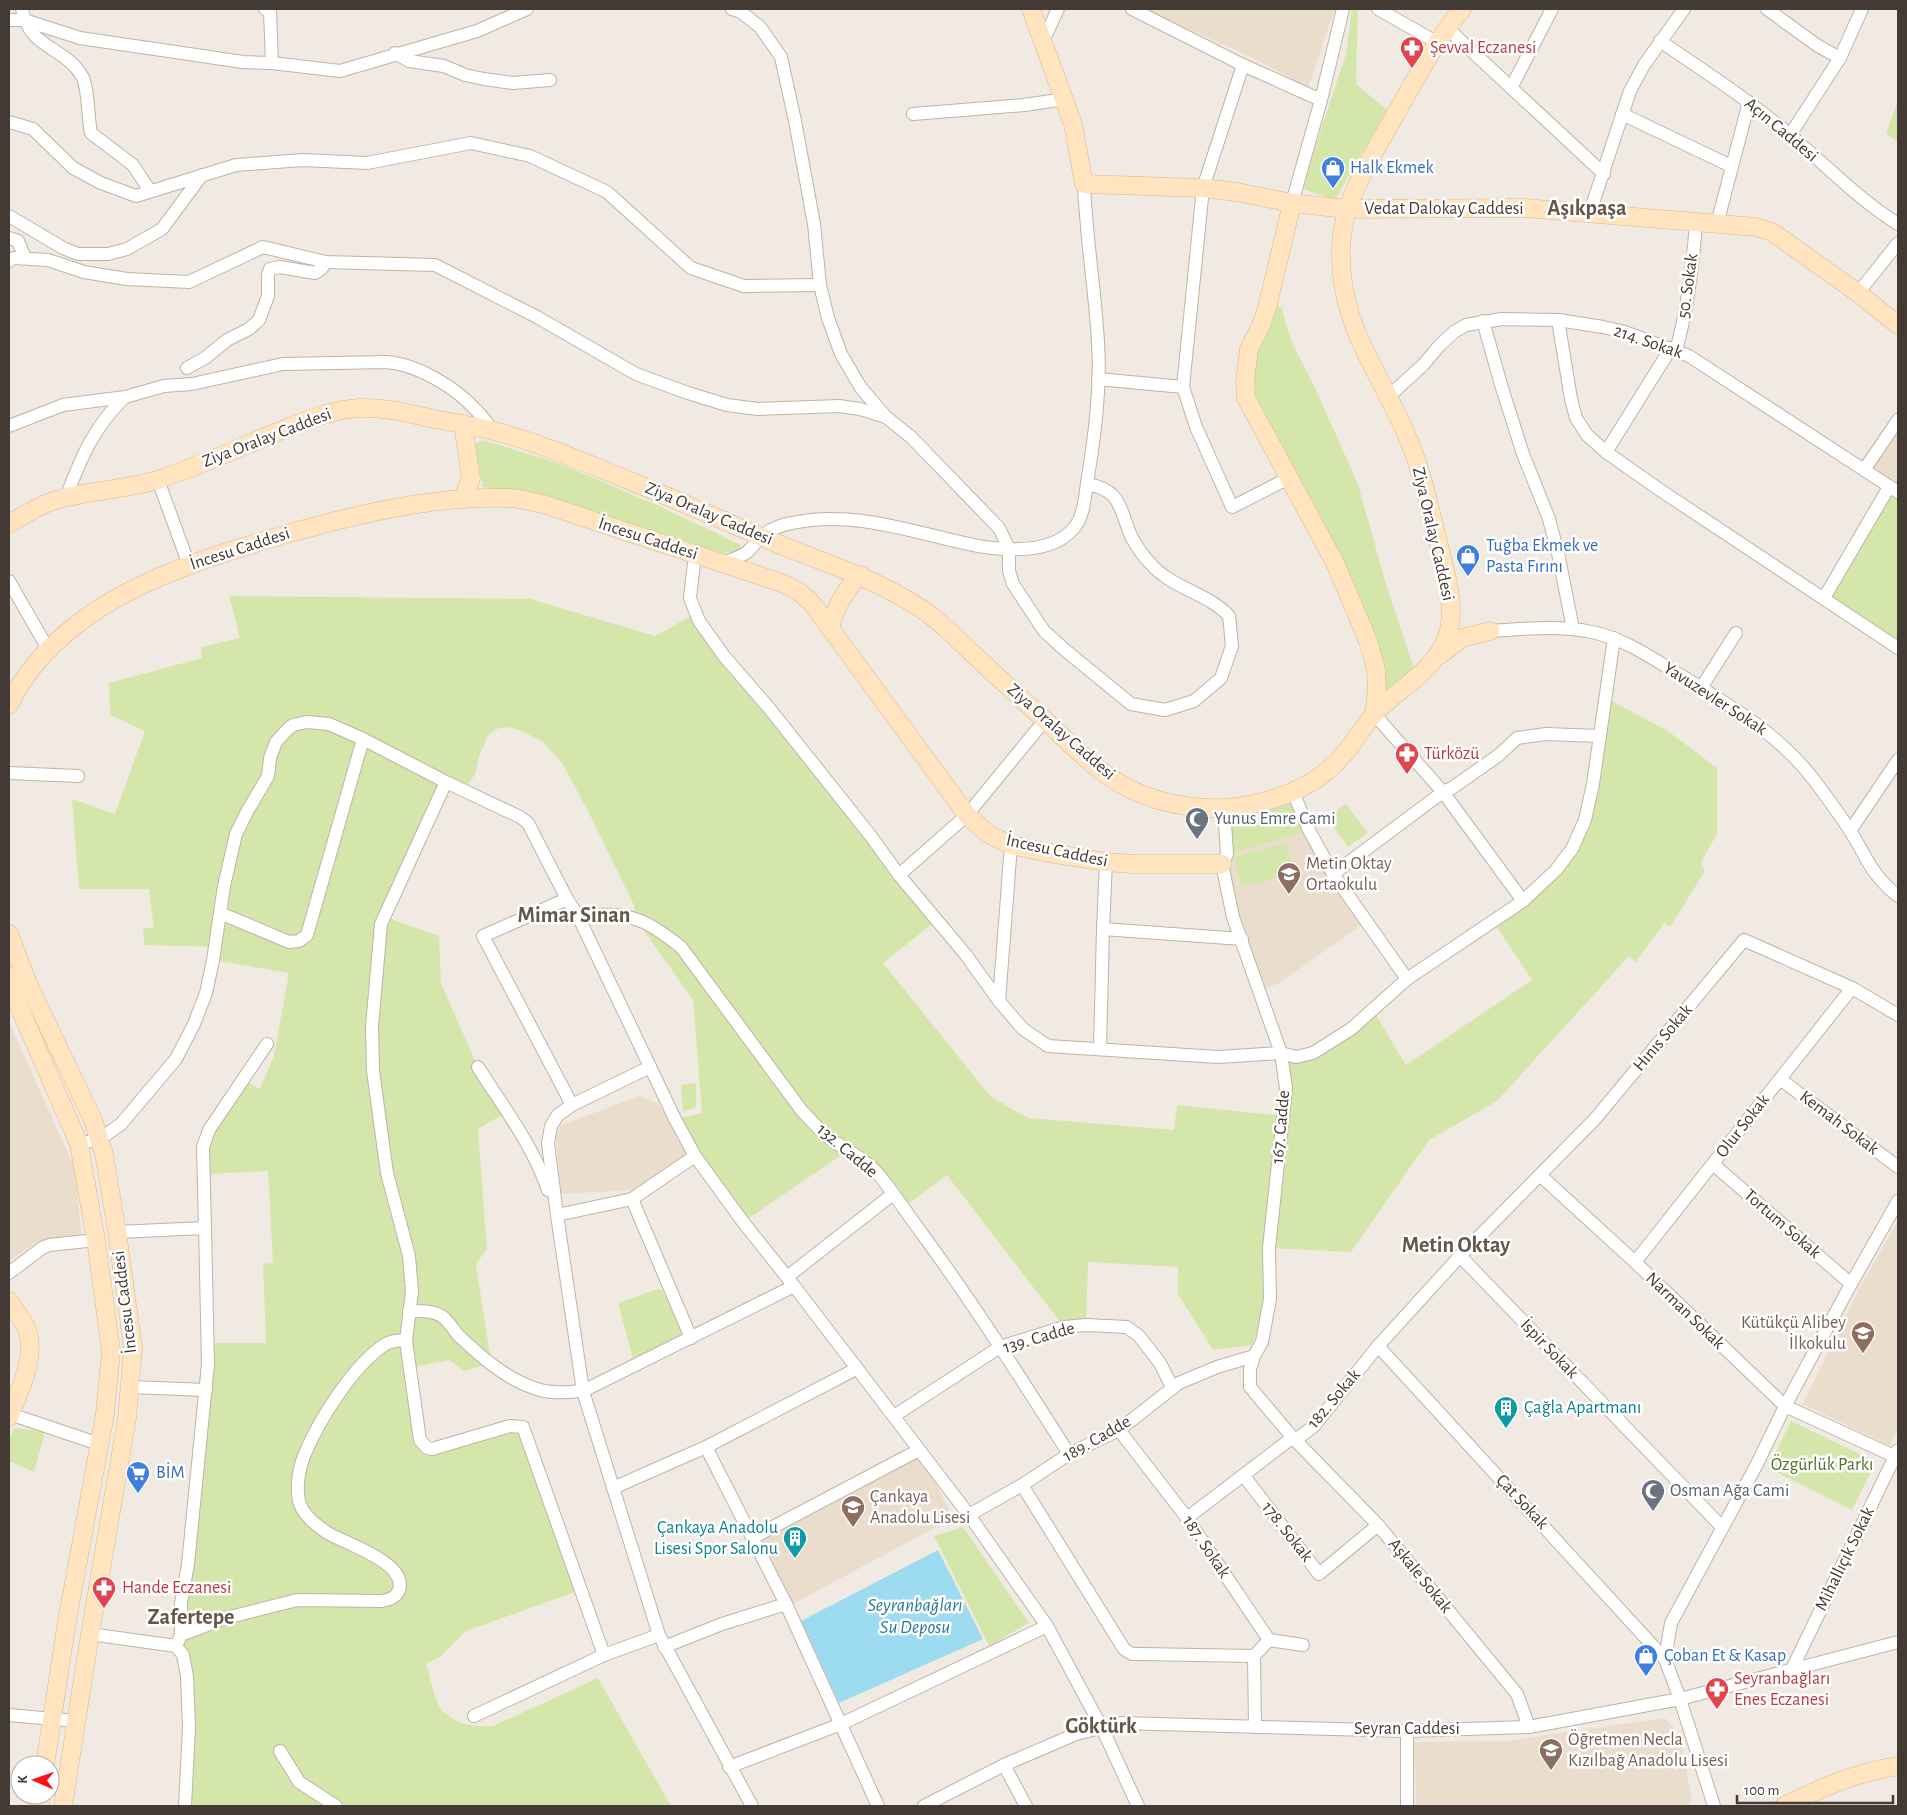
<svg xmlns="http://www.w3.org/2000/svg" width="1907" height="1815" viewBox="0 0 1907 1815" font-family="'Alegreya Sans',sans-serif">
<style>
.education{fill:#ebddcc}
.green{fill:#d5e6aa}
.water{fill:#9ddcf0}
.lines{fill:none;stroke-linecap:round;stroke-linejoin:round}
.street-casing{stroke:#bfb3a8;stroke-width:14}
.secondary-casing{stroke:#d5b893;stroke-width:19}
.street{stroke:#fff;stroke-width:12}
.secondary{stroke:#ffe4bf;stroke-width:18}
.labels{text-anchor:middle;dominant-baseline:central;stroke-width:5;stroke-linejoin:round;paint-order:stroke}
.health-label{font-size:18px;fill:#be3a42;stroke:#fff;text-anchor:start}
.street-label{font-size:18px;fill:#433a33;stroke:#fff}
.shop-label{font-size:18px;fill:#366cbe;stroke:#fff;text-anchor:start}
.worship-label{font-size:18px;fill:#5b616d;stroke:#fff;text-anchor:start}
.education-label{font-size:18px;fill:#785e54;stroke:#fff;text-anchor:start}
.culture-label{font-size:18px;fill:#0d838f;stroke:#fff;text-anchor:start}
.park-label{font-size:18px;fill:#517427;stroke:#fff}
.water-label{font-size:19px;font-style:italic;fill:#297a96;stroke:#fff}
.district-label{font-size:22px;font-weight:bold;fill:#65564a;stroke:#fff}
</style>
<rect width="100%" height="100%" fill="#f1eae2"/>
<g class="education">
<path d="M1145,9H1334V11L1308,88L1255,59Z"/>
<path d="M1898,420V492L1864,470Z"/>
<path d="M1309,830L1367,921L1279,983L1259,991L1242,939L1226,859L1227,854L1279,840Z"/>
<path d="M9,1022L75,1169L82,1239L37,1242L9,1261Z"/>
<path d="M640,1096L659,1104L686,1154L633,1190L561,1194L556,1135L561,1125Z"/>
<path d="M1898,1221V1428L1890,1446L1803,1404L1861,1285Z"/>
<path d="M919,1450L953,1518L787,1607L752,1538Z"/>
<path d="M1665,1718L1680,1737L1692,1799L1688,1806H1416L1414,1742L1507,1741Z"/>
</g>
<g class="green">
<path d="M1352,9H1358L1356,84L1387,110L1335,200L1305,190L1303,184L1346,54Z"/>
<path d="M1898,100V142L1886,134Z"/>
<path d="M1268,304L1282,307L1286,326L1294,347L1315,388L1358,484L1385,581L1417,678L1374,714L1376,669L1245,382Z"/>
<path d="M483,440L561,464L661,507L741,545L740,550L712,556L526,493L483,487L474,444Z"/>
<path d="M1889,487L1898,492V648L1824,598Z"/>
<path d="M229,596L530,599L655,636L696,613L937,920L883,963L990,1096L1028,1118L1174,1130L1177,1105L1284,1116L1281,1053L1296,1057L1373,1010L1406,1065L1532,980L1493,921L1556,870L1585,820L1606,698L1668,731L1717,768V834L1701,862L1705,871L1670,927L1664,923L1636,962L1629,956L1497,1101L1429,1140L1351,1252L1269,1248L1270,1299L1252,1345L1213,1350L1178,1294V1267L1088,1262L1086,1325L1064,1327L947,1175L903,1208L849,1150L743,1222L675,1119L702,1113L693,1000L635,918L634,905L588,811L562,763L542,741L519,730L508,727L496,729L489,734L479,756L475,774L465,790L446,782L385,917L439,936L441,984L478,1067L507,1112L478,1129L487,1249L476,1264L491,1363L464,1371L449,1360L410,1368L422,1444L519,1426L581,1590L466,1631L440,1657L426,1664C429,1674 436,1704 442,1710C455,1725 474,1727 493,1726L598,1678L671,1806H185L189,1727L176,1646L208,1343H266L263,1264L273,1263L268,1171L207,1174L203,1133L238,1077L260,1089L274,1056L289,973L213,960L214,947L144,945L143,928H154L149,889H79L72,799L115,814L145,731L110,715L109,683L202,658L201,647L240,638Z"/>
<path d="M1293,792L1309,830L1279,840L1227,854L1224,808Z"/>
<path d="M1346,804L1368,833L1348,847L1327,818Z"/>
<path d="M1286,843L1295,873L1242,887L1234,857Z"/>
<path d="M696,1083V1107L683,1112L681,1085Z"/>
<path d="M658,1289L662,1290L683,1333L633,1359L618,1303Z"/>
<path d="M1791,1421L1876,1462L1852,1510L1768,1468Z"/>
<path d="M14,1428L45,1432L34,1472L9,1461V1439Z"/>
<path d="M963,1527L1029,1623L989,1646L934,1536Z"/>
</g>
<path class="water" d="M938,1550L983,1639L839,1703L801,1621Z"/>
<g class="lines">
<g class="street-casing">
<g id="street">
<path d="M22,9C30,50 63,45 82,76C88,85 88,119 91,133L133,165L150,191"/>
<path d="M265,9L270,12L272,63L340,71L477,31L527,9"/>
<path d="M732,9L741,12L760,27L781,57L795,121L814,224L820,285L828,318L841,354L861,388L886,417L911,437L999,528L1009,549V571L1013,584L1044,631L1065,650L1131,704L1165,710L1194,701L1221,678L1232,646L1229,616C1208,593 1171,588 1150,563C1143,556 1137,547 1132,538C1119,510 1123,490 1087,484"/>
<path d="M1132,9L1243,65L1321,100"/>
<path d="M1378,9L1438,43"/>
<path d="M1767,9L1818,46L1840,58"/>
<path d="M9,20H24L80,38L243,62L272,63"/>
<path d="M1447,28L1604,174"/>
<path d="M1043,41L1058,9"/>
<path d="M1660,41C1704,71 1749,100 1790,135C1826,165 1858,199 1898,224"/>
<path d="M395,53L409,61L444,66L465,75L484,79L513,83L550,80"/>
<path d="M1243,65L1203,188L1183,387L1196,427L1232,507L1289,478"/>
<path d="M1511,88L1552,9"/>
<path d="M913,114L1024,105L1065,99"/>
<path d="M1622,114L1731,166"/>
<path d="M9,122L33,129L73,168L101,183L136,196L236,165L303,160L367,163L471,143L530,156L607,192L691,268L744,286L820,285"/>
<path d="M1790,135L1840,58L1862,9"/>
<path d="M1292,203L1321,100L1343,9"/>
<path d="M1590,212L1630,91L1644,65L1684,9"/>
<path d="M9,216L63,248L78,254H108L127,249L162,229L202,175"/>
<path d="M1717,224L1749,102"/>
<path d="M9,238L18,241L25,258"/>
<path d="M9,261L13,258L48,260L84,272L127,279L189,282L263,247L326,262L435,265L537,317L636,374L688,393L727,405L758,409L839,406L860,409L886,417"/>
<path d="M1858,293L1898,243"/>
<path d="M1558,320L1571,399L1576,418L1587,435L1606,452L1660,490L1898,648"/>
<path d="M1483,321L1502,388L1523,454L1549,519L1558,553L1573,629"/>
<path d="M1676,350C1688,308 1693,265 1696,222"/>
<path d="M187,368L205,358L227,340L249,329L259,320L268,296V275L270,269L280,267L315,273L322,268L326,262"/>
<path d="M1098,379L1183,387"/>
<path d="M1388,397L1423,365L1439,346L1454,332L1466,325L1502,319L1558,320L1603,327L1625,332L1689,356L1898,492"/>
<path d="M9,426L63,405L125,397L164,386L192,384L283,364L386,362C417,364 455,387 476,410C482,416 488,424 493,431"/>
<path d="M1606,452L1671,348"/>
<path d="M1864,470L1898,420"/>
<path d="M158,480L189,565"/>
<path d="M66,497C81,458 94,426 125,397"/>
<path d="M695,554L690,598L699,621L724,656L769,708L870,835L899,875L966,955L999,1001L1023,1029L1048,1046L1218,1057L1281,1053L1296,1057L1313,1053L1351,1029L1407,979"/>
<path d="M722,563C731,560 738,558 746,553C751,549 755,543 759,539C768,530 780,525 792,523C854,509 917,534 978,546C1008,551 1052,554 1074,528C1085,515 1085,493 1088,477C1095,433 1101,387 1098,342C1095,289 1086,237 1084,184"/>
<path d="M9,581L48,649"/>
<path d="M1824,598L1889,487"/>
<path d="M1490,631C1524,629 1558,625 1592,632C1625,639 1652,658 1680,675C1729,705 1778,733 1814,780C1826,796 1838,812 1849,829C1867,857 1870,874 1898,896"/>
<path d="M1701,688L1736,633"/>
<path d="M1374,714L1443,792L1523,901"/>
<path d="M9,773L78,776"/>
<path d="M446,782L381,924L372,1026L373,1071L387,1173L409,1256L412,1291L406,1341L420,1440L427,1448L432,1449L510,1426L523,1427L604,1655"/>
<path d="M1293,792L1309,830L1333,874L1407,979L1523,901L1556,870L1572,849L1585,820L1593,784L1614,638"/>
<path d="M1224,808L1227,854L1222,864L1233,917L1281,1053L1286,1088L1269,1248L1270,1299L1262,1342L1254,1356L1250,1369V1387L1293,1438L1378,1525L1517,1694L1529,1727"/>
<path d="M1850,831L1898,760"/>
<path d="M1106,862L1103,929L1242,939"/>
<path d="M1333,874L1443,792L1452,788L1499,755L1517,738L1546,734L1600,736"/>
<path d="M899,875L967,815L1045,720"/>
<path d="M567,899L483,936L572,1105"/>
<path d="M220,913L289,942L299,941L307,935L363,739"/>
<path d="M578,916C629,912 641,916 681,947L802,1111C812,1121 821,1132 832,1140C848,1151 865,1159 878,1174C894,1193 908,1215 923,1235C975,1306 1022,1380 1069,1454"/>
<path d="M999,1001L1011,845"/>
<path d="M1100,1048L1103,929"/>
<path d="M478,1067C503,1107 533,1145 548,1190"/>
<path d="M650,1067L572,1105L558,1115L551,1126L548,1143L557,1215L583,1391L659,1635L752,1806"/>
<path d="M1780,1079L1898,1167"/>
<path d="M79,1144L100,1139L121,1124L176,1059L194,1024L206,993L213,960L224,886L236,834L248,810L268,776L270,758L276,742L288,729L293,725L307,722L329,724L363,739L446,782L520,817L528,823L567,899L578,916L675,1119L695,1156L743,1222L794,1286L969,1515L1047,1626L1102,1728L1138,1806"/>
<path d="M1713,1164L1851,1284"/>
<path d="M1540,1175L1635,1262L1785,1406L1894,1456"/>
<path d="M632,1199L691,1338"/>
<path d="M557,1215L632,1199L695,1156"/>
<path d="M205,1228L203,1147L209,1130L267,1044"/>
<path d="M117,1232L205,1228L208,1364L188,1564L181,1603V1635"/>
<path d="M1460,1256L1722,1527"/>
<path d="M1635,1262L1852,988"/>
<path d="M9,1273L42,1248L49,1245L96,1240"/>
<path d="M787,1277L893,1194"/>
<path d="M409,1311C420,1311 433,1310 443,1317C449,1322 453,1329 458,1335C480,1356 507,1380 537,1389C552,1394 568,1392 583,1391L794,1286"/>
<path d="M1378,1346L1665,1659"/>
<path d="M131,1387L206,1390"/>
<path d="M10,1414L99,1444"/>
<path d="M894,1416L1000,1347L1064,1327L1086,1325L1127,1327L1139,1336L1160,1363L1172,1387"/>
<path d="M1119,1430L1187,1518L1269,1640L1303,1645"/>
<path d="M706,1447L786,1604"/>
<path d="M1244,1476L1319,1574L1378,1525"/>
<path d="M1022,1485L1124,1649L1132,1654H1142L1254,1656L1269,1640"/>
<path d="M613,1488L706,1447L856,1369"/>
<path d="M969,1515L1022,1485L1069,1454L1119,1430L1179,1383L1217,1367L1254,1356"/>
<path d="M1187,1518L1288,1441L1301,1436L1314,1426L1378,1346L1460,1256L1595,1119L1744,940L1852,988L1898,1015"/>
<path d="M752,1538L919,1450"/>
<path d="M90,1634L176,1646L183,1655L187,1676L189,1727L185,1806"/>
<path d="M176,1646L181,1635L226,1618L297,1600L381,1601C389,1600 396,1598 399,1590C408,1562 343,1543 326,1532C315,1524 302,1514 299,1501C296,1487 299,1468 304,1456C318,1421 353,1366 384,1345C391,1341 399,1340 406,1341"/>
<path d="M664,1647L722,1624L786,1604L878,1806"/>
<path d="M1254,1656L1255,1727"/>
<path d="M1792,1669L1898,1450"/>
<path d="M9,1715L76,1721"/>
<path d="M474,1716L604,1655L659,1635"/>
<path d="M1407,1731V1806"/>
<path d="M280,1751L299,1782L336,1806"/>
<path d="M1004,1765L1026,1806"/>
<path d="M729,1767L841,1724L1047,1626"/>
<path d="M924,1806L1004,1765L1076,1734L1121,1723L1407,1731L1529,1727L1680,1699L1898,1642"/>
<path d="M1714,1806L1680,1699L1665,1659L1671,1623L1757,1464L1785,1406L1851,1284L1898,1201"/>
</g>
</g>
<g class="secondary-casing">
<g id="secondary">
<path d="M1031,9L1073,124L1084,184L1203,188L1237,192L1292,203L1347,209L1525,208L1756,227L1772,232L1858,293L1898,325"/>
<path d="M1292,203L1268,304L1262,323L1249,349L1245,382L1246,398L1336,565L1368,641L1376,669L1377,689L1374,714"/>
<path d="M463,499L471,478L463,424"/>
<path d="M9,524C22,516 35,508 50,502C86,489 127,491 163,478C204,464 243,446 282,430C307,420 333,409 360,408C384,407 407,413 429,418C452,422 475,426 498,432C539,443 579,460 618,476C665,495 711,515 757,535C811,559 867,574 917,606C937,618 953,635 970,651C995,675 1021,698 1047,722C1072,745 1098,773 1128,788C1165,807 1213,813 1253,804C1287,797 1320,783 1343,755C1356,741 1365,722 1379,709C1401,688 1430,672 1444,644C1458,615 1448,582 1441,553C1431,516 1424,476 1409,441C1379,367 1333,320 1342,234C1347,195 1375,151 1394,117C1415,80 1435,42 1462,9"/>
<path d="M830,627C836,607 845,589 861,575"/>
<path d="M1440,655L1462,638L1490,631"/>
<path d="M9,705C25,672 47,648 76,625C133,580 214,555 283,535C354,515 435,495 509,498C520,498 532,502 543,504L782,583L798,591L811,602L967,815L988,834L1011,845L1049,853L1106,862L1132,864H1222"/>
<path d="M9,934L29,986L93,1120L104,1154L117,1232L133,1348L127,1418L90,1634L63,1806"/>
<path d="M9,976L13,993L79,1144L96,1240L111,1351L105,1414L67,1621L45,1765"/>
<path d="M9,1301C14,1309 21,1318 26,1327C38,1354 19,1393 9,1417"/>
<path d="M40,1806L41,1795"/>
<path d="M1784,1806C1821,1788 1857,1772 1898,1766"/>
</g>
</g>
<use href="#street" class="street"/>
<use href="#secondary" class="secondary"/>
</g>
<defs>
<g id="pharmacy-pin" transform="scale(1.25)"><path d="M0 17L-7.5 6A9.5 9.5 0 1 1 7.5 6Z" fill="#e0444e" stroke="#fff"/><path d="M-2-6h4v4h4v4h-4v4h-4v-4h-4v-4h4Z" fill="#fff"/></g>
<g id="shop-pin" transform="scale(1.25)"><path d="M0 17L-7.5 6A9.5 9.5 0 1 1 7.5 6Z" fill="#3f7fe0" stroke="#fff"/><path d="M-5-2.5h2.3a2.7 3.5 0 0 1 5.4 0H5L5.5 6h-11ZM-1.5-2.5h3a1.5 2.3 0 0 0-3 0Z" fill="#fff"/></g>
<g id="mosque-pin" transform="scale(1.25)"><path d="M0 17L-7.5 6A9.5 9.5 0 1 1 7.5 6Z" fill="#6b7280" stroke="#fff"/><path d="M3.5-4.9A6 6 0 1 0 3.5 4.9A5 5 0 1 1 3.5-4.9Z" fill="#fff"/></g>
<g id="school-pin" transform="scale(1.25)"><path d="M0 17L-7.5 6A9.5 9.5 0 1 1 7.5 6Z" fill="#8d6e63" stroke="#fff"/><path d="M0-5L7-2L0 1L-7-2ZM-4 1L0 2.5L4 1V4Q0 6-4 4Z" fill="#fff"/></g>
<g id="building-pin" transform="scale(1.25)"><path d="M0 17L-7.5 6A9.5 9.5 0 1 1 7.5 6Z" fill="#0f9aa8" stroke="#fff"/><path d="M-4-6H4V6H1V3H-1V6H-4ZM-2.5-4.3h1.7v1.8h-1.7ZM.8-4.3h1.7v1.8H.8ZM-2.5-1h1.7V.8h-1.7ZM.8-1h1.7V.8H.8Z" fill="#fff"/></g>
<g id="supermarket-pin" transform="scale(1.25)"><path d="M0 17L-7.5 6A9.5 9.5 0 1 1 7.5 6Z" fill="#3f7fe0" stroke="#fff"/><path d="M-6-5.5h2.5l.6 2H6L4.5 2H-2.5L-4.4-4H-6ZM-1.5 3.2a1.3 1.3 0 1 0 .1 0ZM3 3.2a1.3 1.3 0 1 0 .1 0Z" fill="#fff"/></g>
</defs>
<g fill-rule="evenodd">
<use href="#pharmacy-pin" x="1412" y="48"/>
<use href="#shop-pin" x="1333" y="168"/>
<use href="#shop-pin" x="1468" y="556"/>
<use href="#pharmacy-pin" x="1407" y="754"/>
<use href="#mosque-pin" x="1197" y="819"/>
<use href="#school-pin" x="1289" y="874"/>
<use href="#school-pin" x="1863" y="1333"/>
<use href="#building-pin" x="1506" y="1408"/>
<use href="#supermarket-pin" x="138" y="1473"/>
<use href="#mosque-pin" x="1653" y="1491"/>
<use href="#school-pin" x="853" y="1507"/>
<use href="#building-pin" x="795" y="1538"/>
<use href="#pharmacy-pin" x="104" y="1588"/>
<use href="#shop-pin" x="1646" y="1656"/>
<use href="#pharmacy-pin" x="1717" y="1689"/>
<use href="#school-pin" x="1551" y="1750"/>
</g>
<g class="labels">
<g class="health-label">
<text x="1430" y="48">Şevval Eczanesi</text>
<text x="1424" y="754">Türközü</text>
<text x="122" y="1588">Hande Eczanesi</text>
<text x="1734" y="1679">Seyranbağları<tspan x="1734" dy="21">Enes Eczanesi</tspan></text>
</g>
<g class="street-label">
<text transform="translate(1781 130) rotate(40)">Açın Caddesi</text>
<text x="1444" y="209">Vedat Dalokay Caddesi</text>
<text transform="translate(1688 286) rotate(-82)">50. Sokak</text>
<text transform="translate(1648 342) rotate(19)">214. Sokak</text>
<text transform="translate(267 438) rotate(-21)">Ziya Oralay Caddesi</text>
<text transform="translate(709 514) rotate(23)">Ziya Oralay Caddesi</text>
<text transform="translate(1433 534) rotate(77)">Ziya Oralay Caddesi</text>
<text transform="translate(648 539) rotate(18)">İncesu Caddesi</text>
<text transform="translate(240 549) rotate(-18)">İncesu Caddesi</text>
<text transform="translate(1715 699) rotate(33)">Yavuzevler Sokak</text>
<text transform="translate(1061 732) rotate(41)">Ziya Oralay Caddesi</text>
<text transform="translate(1057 851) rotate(12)">İncesu Caddesi</text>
<text transform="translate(1663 1038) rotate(-50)">Hınıs Sokak</text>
<text transform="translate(1839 1123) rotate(37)">Kemah Sokak</text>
<text transform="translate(1743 1126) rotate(-52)">Olur Sokak</text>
<text transform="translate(1281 1127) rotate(-85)">167. Cadde</text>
<text transform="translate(847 1151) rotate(40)">132. Cadde</text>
<text transform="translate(1782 1224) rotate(41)">Tortum Sokak</text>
<text transform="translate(125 1302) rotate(-97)">İncesu Caddesi</text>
<text transform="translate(1685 1311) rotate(44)">Narman Sokak</text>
<text transform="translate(1039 1338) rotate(-16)">139. Cadde</text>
<text transform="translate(1549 1349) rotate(46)">İspir Sokak</text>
<text transform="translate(1334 1399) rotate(-50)">182. Sokak</text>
<text transform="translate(1097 1439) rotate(-30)">189. Cadde</text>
<text transform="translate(1522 1502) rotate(47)">Çat Sokak</text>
<text transform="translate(1287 1532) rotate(52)">178. Sokak</text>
<text transform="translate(1206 1547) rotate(56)">187. Sokak</text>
<text transform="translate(1845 1559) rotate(-64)">Mihallıçık Sokak</text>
<text transform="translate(1420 1576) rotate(51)">Aşkale Sokak</text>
<text x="1407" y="1729">Seyran Caddesi</text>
</g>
<g class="shop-label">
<text x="1350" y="168">Halk Ekmek</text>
<text x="1486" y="546">Tuğba Ekmek ve<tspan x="1486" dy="21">Pasta Fırını</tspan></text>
<text x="156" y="1473">BİM</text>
<text x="1664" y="1656">Çoban Et &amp; Kasap</text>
</g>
<g class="worship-label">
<text x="1214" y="819">Yunus Emre Cami</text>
<text x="1670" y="1491">Osman Ağa Cami</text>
</g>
<g class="education-label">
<text x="1306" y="864">Metin Oktay<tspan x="1306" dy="21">Ortaokulu</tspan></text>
<text x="1846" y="1323" text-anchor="end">Kütükçü Alibey<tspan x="1846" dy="21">İlkokulu</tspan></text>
<text x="870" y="1497">Çankaya<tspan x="870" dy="21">Anadolu Lisesi</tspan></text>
<text x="1568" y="1740">Öğretmen Necla<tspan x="1568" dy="21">Kızılbağ Anadolu Lisesi</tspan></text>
</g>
<g class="culture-label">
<text x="1524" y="1408">Çağla Apartmanı</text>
<text x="778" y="1528" text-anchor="end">Çankaya Anadolu<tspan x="778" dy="21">Lisesi Spor Salonu</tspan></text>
</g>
<g class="park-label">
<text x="1822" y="1465">Özgürlük Parkı</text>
</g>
<g class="water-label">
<text x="915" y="1605">Seyranbağları<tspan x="915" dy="22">Su Deposu</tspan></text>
</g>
<g class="district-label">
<text x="1587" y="208">Aşıkpaşa</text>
<text x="574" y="915">Mimar Sinan</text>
<text x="1456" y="1245">Metin Oktay</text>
<text x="191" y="1617">Zafertepe</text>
<text x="1101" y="1726">Göktürk</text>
</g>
</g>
<rect width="1907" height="1815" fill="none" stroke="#433a33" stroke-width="20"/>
<g transform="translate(35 1780) rotate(272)"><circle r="24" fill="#ffffff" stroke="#b4b0ad"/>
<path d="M0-4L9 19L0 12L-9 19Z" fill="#fb1014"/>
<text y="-8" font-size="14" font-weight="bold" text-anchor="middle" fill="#433a33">K</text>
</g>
<path d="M1737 1795v8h156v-8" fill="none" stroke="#433a33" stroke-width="2.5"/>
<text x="1744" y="1795" font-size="15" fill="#433a33" stroke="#ffffff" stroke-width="4" paint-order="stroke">100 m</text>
</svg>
